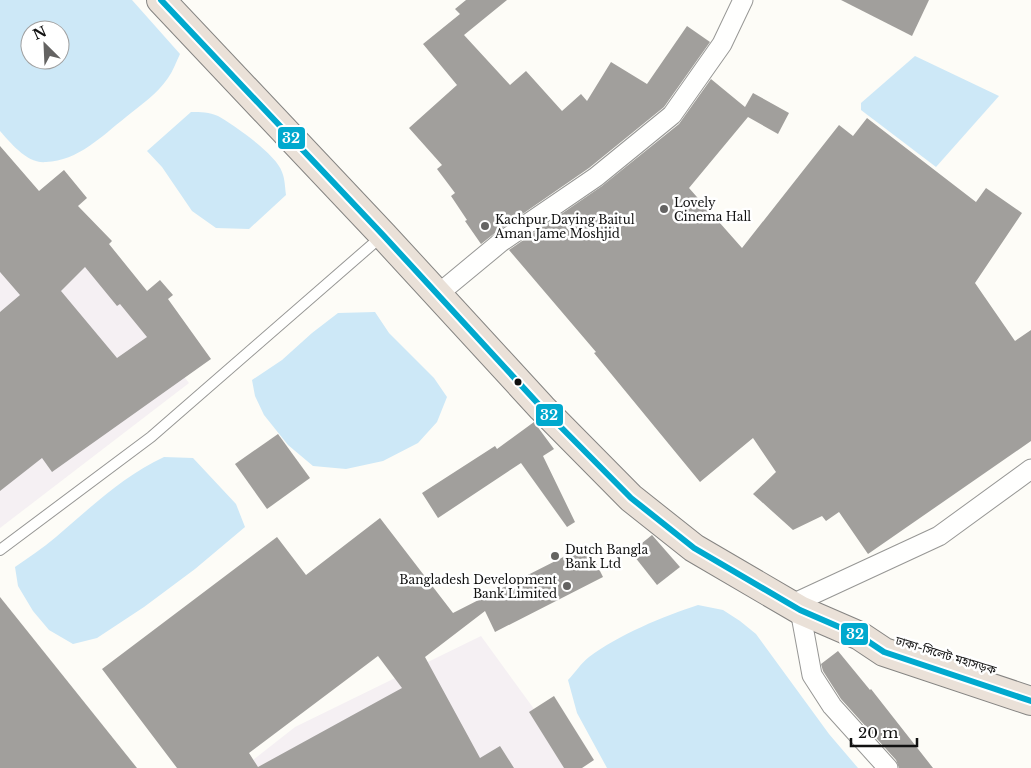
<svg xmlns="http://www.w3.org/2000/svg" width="1031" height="768" viewBox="0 0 1031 768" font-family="'Libre Baskerville','Noto Sans Bengali',serif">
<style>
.industrial{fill:#f5f0f3}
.water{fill:#cde8f7;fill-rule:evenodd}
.building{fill:#a19f9c;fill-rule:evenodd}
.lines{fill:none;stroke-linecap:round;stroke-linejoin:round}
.lane-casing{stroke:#979795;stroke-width:12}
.street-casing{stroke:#979795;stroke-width:21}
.highway-casing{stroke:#858482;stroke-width:30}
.lane{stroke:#fffffe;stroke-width:10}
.street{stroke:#fffffe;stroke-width:19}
.highway{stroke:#eae1d8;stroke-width:28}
.bus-1-casing{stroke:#fff;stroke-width:10}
.bus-1{stroke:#00a9ce;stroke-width:6}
.poi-dot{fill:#646362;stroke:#fff;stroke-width:2}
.bus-dot{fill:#111;stroke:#fff;stroke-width:2}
.labels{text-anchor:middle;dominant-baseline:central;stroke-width:5;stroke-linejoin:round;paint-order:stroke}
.poi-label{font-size:12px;fill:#111;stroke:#fff;text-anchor:start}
.street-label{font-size:12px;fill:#111;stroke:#fff}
.line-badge{stroke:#fff;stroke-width:2}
.badge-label{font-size:14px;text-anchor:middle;font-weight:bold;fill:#fff}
</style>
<rect width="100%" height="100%" fill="#fdfcf7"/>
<g class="industrial">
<path d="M0,149L189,383L0,528Z"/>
<path d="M481,636L577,768H243L295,727Z"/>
</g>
<g class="water">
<path d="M0,0H132L180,54C176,62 173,71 168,78C157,94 141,105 126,117C102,136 78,161 46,162C27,164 11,143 0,131ZM30,30H60V60H30Z"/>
<path d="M915,56L999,96L936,167L861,110V103Z"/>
<path d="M191,112C201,112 209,112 218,116C234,125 277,155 282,172C285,179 285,188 286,195L249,229L216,228L192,211L162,167L147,151Z"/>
<path d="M375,312L389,333L434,378L447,397L437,422L418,443L383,461L346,469L313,466L288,445L264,415L255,396L252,380L282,360L312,333L338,313Z"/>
<path d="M164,457L193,458L236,504L245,527L195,569L144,607L97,638L73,644L49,630L33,611L18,586L15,567C29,557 43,548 56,537C90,508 123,476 164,457Z"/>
<path d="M698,605L723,610L740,621L756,634L829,734L858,768H607L577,713L568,680C575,673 581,663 589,657C618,635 664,616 698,605Z"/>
</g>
<g class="building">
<path d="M466,0H507L464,35L510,85L526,71L562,111L581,94L587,101L611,62L647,84L687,26L710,42L664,107L589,168L495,233L481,244L465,221L467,220L451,196L455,193L437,169L442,165L409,128L457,85L423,44L460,14L455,9Z"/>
<path d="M841,0H929L912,36Z"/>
<path d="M711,79L745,107L753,93L789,113L778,134L748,117L689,188L742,248L839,125L853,136L867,118L976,202L986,188L1022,213L975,283L1015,341L1031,330V441L868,554L839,512L826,521L822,516L793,530L753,494L776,472L753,438L700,482L594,353L596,352L509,250L602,186L679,124Z"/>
<path d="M0,146L39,191L64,170L87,198L78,206L112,241L109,244L147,291L160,280L173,295L168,299L211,359L52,472L42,458L0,491V312L20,295L0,272ZM85,267L117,306L120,304L147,337L117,358L61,291Z"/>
<path d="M534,422L554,449L543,456L575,522L567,527L521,463L438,518L422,493L495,446L497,449Z"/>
<path d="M278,434L310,478L267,509L235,464Z"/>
<path d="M380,518L453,613L587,545L603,577L495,632L485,611L425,657L480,758L500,746L514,768H177L102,669L277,537L306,575ZM378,656L402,688L258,767L249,753Z"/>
<path d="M652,535L680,567L657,585L631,552Z"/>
<path d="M0,597L137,768H0Z"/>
<path d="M838,651L870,690L871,689L933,768H899L896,760L841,699L823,671L821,664Z"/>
<path d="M554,696L594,760L582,768H564L529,712Z"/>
</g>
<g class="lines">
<g class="lane-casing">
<path id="lane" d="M0,550L151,437L382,236"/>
</g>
<g class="street-casing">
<g id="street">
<path d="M437,295L501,242L596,177L672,115L722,44L743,0"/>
<path d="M790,605L939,536L1031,469"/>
<path d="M800,610L812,675L832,706L888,768"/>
</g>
</g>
<g class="highway-casing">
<path id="highway" d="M161,0L383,235L542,408L631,498L694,548L800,610L860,636L884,652L1031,701"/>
</g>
<use href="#lane" class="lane"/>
<use href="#street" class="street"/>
<use href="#highway" class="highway"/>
<g class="bus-1-casing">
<path id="bus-1" d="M161,0L383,235L542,408L631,498L694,548L800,610L860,636L884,652L1031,701"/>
</g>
<use href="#bus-1" class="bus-1"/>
</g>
<g class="poi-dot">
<circle cx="664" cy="209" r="5"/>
<circle cx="485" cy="226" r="5"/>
<circle cx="555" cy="556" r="5"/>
<circle cx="567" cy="586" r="5"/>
</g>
<circle class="bus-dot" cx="518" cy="382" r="4.5"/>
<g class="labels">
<g class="poi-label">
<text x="674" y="202">Lovely<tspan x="674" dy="14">Cinema Hall</tspan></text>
<text x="495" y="219">Kachpur Daying Baitul<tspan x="495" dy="14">Aman Jame Moshjid</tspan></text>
<text x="565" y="549">Dutch Bangla<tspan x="565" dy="14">Bank Ltd</tspan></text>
<text x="557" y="579" text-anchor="end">Bangladesh Development<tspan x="557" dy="14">Bank Limited</tspan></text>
</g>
<g class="street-label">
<text transform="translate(946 655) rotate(17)">ঢাকা-সিলেট মহাসড়ক</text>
</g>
</g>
<g class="line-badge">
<rect x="277" y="126" width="29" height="24" rx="5" fill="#00a9ce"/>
<rect x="535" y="403" width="29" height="24" rx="5" fill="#00a9ce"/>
<rect x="840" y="622" width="29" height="24" rx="5" fill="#00a9ce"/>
</g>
<g class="badge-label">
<text x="291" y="143">32</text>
<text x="549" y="420">32</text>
<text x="855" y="639">32</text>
</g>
<g transform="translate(45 45) rotate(336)"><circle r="24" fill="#ffffff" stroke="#a0a0a0"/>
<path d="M0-4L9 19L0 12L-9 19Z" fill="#646362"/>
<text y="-8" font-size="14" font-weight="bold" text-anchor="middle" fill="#111111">N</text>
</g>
<path d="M851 738v8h66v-8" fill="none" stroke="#111111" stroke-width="2.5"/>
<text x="858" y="738" font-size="15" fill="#111111" stroke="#ffffff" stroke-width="4" paint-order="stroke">20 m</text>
</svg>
